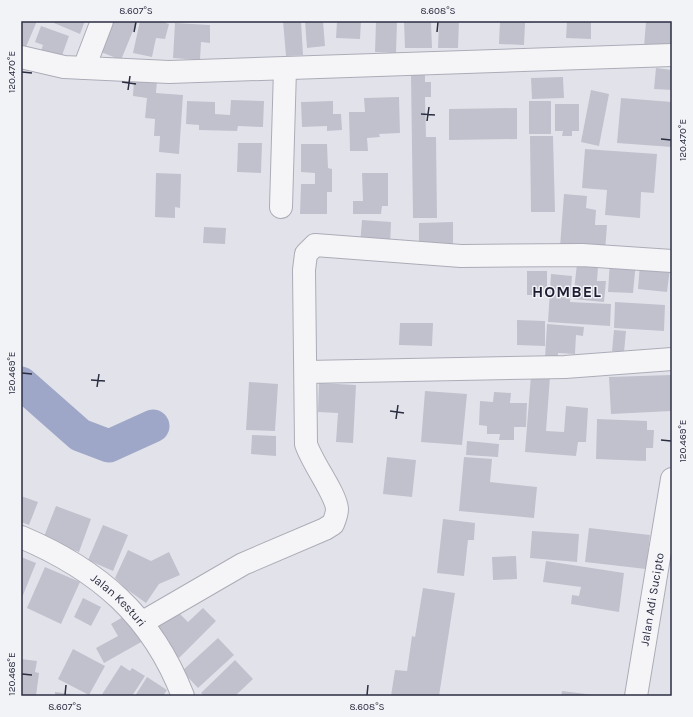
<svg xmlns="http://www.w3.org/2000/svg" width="693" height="717" viewBox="0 0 693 717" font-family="Karla,sans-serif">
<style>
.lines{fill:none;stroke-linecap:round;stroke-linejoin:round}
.river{stroke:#9fa7c8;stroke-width:33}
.building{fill:#c0c1cd}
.minor-casing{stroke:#abacb7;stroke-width:24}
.minor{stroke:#f5f5f8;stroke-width:22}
.ticks{fill:none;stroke:#2b2d41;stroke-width:1.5}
.labels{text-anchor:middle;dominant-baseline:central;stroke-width:3;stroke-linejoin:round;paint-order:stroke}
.street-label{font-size:12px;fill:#2b2d41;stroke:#f2f3f7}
.district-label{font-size:16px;font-weight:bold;letter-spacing:1px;fill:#1d1e32;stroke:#f2f3f7}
.neatline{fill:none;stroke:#2b2d41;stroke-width:1.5}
.ticks-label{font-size:10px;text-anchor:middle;fill:#2b2d41}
</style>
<rect width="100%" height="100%" fill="#e2e3ea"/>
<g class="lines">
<path class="river" d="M21,383L80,435L109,446L153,426"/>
</g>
<g class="building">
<path d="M21,21H37L26,47L21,45Z"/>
<path d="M55,21H85L80,34L54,23Z"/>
<path d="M113,21H137L121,60L101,52Z"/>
<path d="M140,21H160L169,24L165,39L156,38L152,57L133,53Z"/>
<path d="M283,21H301L303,55L286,56Z"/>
<path d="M305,21H323L325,46L307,48Z"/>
<path d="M337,21H361L360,39L336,38Z"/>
<path d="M376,21H397L396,53L375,52Z"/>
<path d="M404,21H431L432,48H405Z"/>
<path d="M439,21H459L458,48H438Z"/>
<path d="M500,21H534L535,22L525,23L524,45L499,44Z"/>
<path d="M567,21H591V39L566,38Z"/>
<path d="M646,21H672V46L644,47Z"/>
<path d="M175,23L210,25V43L201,42L200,60L173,58Z"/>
<path d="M41,26L69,36L60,61L40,54L43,45L35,42Z"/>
<path d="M656,68L672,70V90L654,89Z"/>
<path d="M425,74V82H431V97H425L426,137H436L437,218H413L411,75Z"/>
<path d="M563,77L564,98L532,99L531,78Z"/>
<path d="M134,79L157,81L156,93L183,95L179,154L159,152L160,136H154L155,119L145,118L147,98L133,96Z"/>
<path d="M591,90L609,94L599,146L581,142Z"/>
<path d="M399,97L400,133L379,134L380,137L367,138L368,151H350L349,112H365L364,98Z"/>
<path d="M621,98L672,102V147L617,143Z"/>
<path d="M231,100L264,101L263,127L238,126L237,131L199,130V125L186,124L187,101L215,102V114L230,115Z"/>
<path d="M333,101V114H341L342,130L327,131V126L302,127L301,102Z"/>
<rect x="529" y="101" width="22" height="33"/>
<path d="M555,104H579V131H572V136H562L563,131H555Z"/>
<path d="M517,108V139L449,140V109Z"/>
<path d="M530,136H553L555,212H531Z"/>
<path d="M238,143H262L261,173L237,172Z"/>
<path d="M301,144H327L328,168L332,169V192H327V214H300L301,184H315V173L301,172Z"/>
<path d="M585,149L657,154L654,193L641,192L640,218L605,215L607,190L582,188Z"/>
<path d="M156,173L181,174L180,208L175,207V218L155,217Z"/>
<path d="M362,173H388V206H382L381,214H353V201H363Z"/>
<path d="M564,194L587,196L586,208L596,210L595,225H607L605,251L560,247Z"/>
<path d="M362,220L391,222L390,247L360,245Z"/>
<path d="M453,222V247H419V223Z"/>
<path d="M204,227L226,228L225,244L203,243Z"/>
<path d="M610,260L636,262L633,293L608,292Z"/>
<path d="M577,264L598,267L597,281H606L604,302L573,299Z"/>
<path d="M640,264L670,268L667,292L638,289Z"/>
<rect x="527" y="271" width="20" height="24"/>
<path d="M551,274L572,276L570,302L611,304L610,326L548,322Z"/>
<path d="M615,302L665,305L664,331L614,328Z"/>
<path d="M517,320L545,321V346L517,345Z"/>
<path d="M400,323H433L432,346L399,345Z"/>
<path d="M547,324L584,327L583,336L576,335L575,354L558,353V359L545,358Z"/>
<path d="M614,330L626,331L624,352L612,351Z"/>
<path d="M531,375L550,377L546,431L564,432L566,406L588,408L586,442H578L576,456L525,452Z"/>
<path d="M672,375V411L611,414L609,377Z"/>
<path d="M249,382L278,384L275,431L246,430Z"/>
<path d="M319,383L356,385L353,443L336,442L338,413L318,412Z"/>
<path d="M425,391L467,394L462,445L421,442Z"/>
<path d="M494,392L511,393L510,403H527L526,427H514V440H499L500,434H487V426L479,425L480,401L493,402Z"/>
<path d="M597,419L647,421V430H654L653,448H646V461L596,459Z"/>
<path d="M252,435L276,436V456L251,454Z"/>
<path d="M467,441L499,444L498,457L466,455Z"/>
<path d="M387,457L416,460L412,497L383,494Z"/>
<path d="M464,457L492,459L490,482L537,487L534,518L459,511Z"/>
<path d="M21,496L38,502L29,525L21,522Z"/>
<path d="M56,506L91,519L79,552L43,539Z"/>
<path d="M443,519L475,523L474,540H468L464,576L437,573Z"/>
<path d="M103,525L128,535L113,571L88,560Z"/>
<path d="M589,528L650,535L646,569L585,562Z"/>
<path d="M532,531L579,534L577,562L530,558Z"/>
<path d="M128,550L151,561L169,552L180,575L159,584L146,603L125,588L115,578Z"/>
<path d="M516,556L517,579L493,580L492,557Z"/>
<path d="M21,557L36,563L21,600Z"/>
<path d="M546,561L624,573L619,612L571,604L572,595L579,596L581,587L543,582Z"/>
<path d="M45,567L80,582L61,624L27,608Z"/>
<path d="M423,588L455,593L439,696H391L395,670L407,671L412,636L415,637Z"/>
<path d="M83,598L101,607L91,626L74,617Z"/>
<path d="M174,608L188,622L203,608L216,621L179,658L166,644L169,641L155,626Z"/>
<path d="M128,614L143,641L104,663L96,648L118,636L111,624Z"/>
<path d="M218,638L234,655L198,688L182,671Z"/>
<path d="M73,649L105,666L89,695L58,679Z"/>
<path d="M21,659L37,661L35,672L39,673L36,696H21Z"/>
<path d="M235,660L253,679L235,696H204L201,693Z"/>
<path d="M121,665L130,671L132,668L145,676L132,696H101Z"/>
<path d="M147,677L167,690L163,696H135Z"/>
<path d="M562,691L594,695V696H561Z"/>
<path d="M55,692L78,695V696H55Z"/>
</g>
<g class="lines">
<g class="minor-casing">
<g id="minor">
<path d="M21,57L64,67L169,72L672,55"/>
<path d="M84,68L102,21"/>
<path d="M281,207L285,69"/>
<path d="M306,372L565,367L672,359"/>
<path id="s1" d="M21,537C99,570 152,616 183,696"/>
<path d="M143,622L243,564L325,529L333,524C335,519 337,514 337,509C336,494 312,463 306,444L304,270L306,254L315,245L461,256L582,255L672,261"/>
<path id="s2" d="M636,696L672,479"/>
</g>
</g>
<use href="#minor" class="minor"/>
</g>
<path class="ticks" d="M134,32L136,22M437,32L438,22M22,72L32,73M122,82L136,84M128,90L130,76M421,114L435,115M427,121L429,107M661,139L671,140M22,373L32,374M91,380L105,381M97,387L99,374M390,411L404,413M396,419L398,405M661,440L671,441M22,674L32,675M65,695L66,685M367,695L368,685"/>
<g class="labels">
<g class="street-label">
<text stroke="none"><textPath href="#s2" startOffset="98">Jalan Adi Sucipto</textPath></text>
<text stroke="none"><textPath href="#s1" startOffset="117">Jalan Kesturi</textPath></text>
</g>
<g class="district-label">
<text x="567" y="291">HOMBEL</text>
</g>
</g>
<rect width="693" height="717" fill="none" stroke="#f2f3f7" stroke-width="44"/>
<rect x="22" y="22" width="649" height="673" class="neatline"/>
<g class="ticks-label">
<text x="136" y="14">8.607°S</text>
<text x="438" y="14">8.608°S</text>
<text transform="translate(11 72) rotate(-90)" y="4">120.470°E</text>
<text transform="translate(682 140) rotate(-90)" y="4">120.470°E</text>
<text transform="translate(11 373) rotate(-90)" y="4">120.469°E</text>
<text transform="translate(682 441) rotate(-90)" y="4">120.469°E</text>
<text transform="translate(11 674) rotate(-90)" y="4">120.468°E</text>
<text x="65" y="710">8.607°S</text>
<text x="367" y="710">8.608°S</text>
</g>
</svg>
